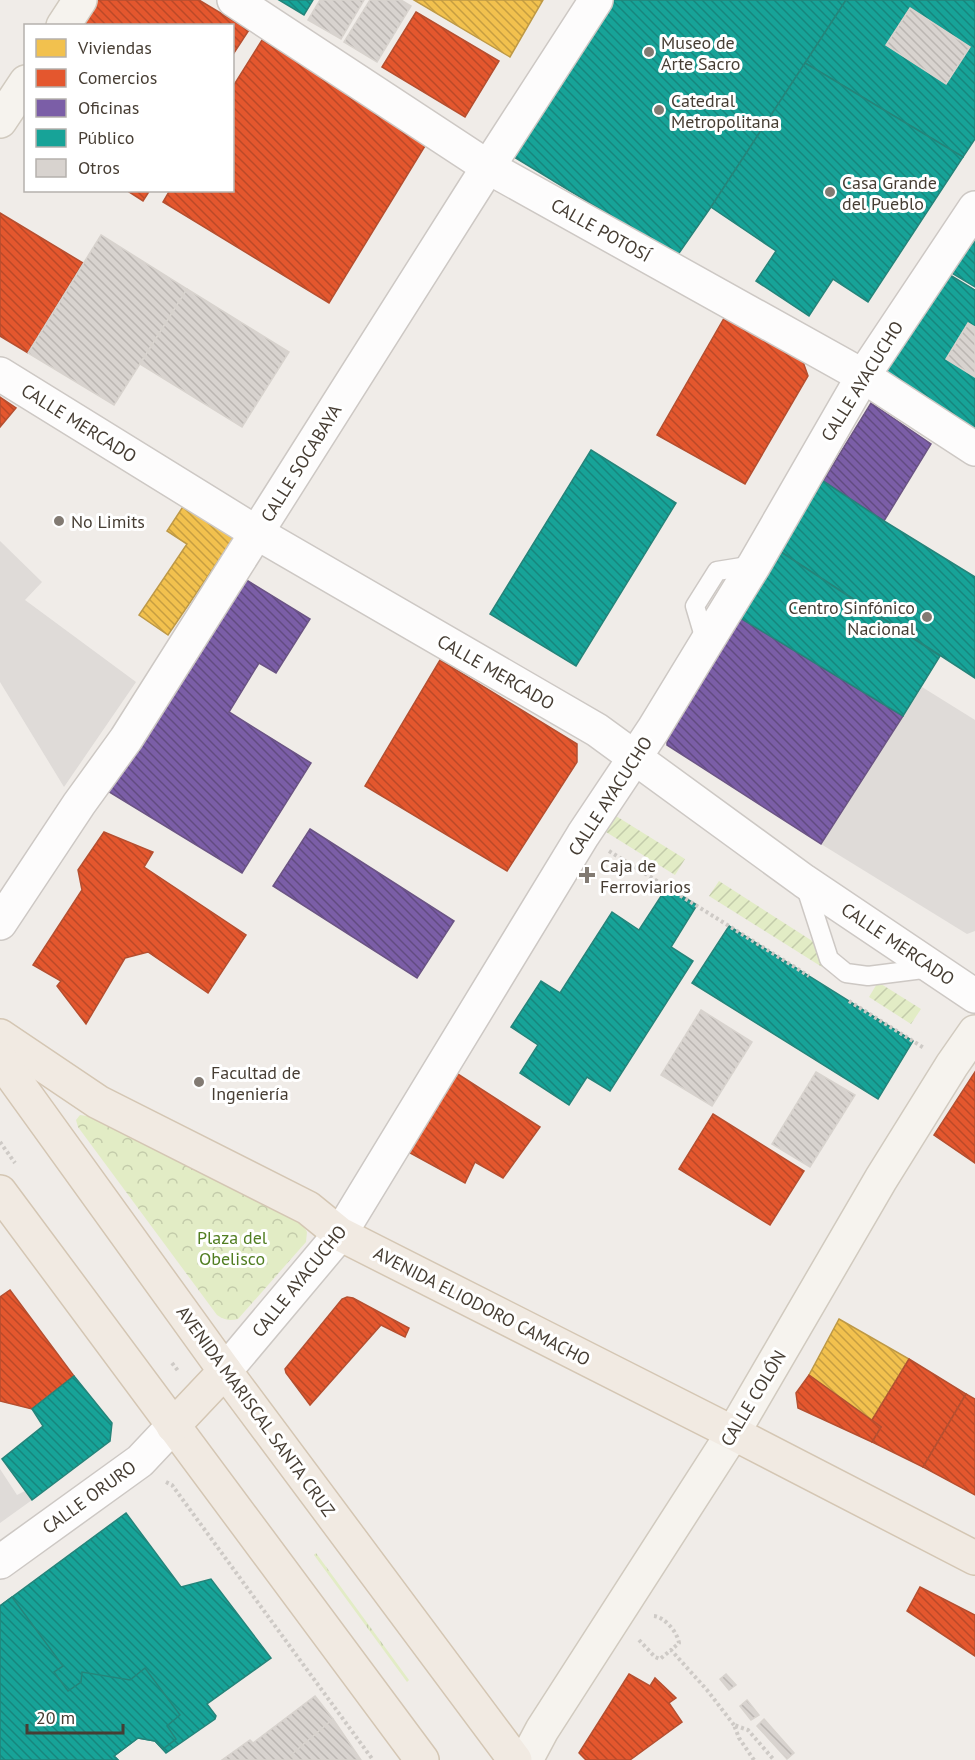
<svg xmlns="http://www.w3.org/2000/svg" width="975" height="1760" viewBox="0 0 975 1760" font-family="'PT Sans',sans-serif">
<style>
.grass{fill:url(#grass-tufts)}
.park{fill:url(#park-crowns)}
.garden{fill:url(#garden-furrows)}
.parking{fill:#dfdbd8}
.homes{fill:url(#homes-back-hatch);stroke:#be9946;stroke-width:1.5}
.shops{fill:url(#shops-back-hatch);stroke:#b54f30;stroke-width:1.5}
.offices{fill:url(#offices-back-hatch);stroke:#6b5484;stroke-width:1.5}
.public{fill:url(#public-back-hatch);stroke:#25847a;stroke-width:1.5;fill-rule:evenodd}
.building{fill:url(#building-back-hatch);stroke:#d8d3ce;stroke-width:1.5}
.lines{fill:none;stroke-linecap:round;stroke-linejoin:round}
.service-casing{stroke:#cdc8c4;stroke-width:21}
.minor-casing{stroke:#cdc8c4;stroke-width:36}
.tertiary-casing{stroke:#cdc8c4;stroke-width:36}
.secondary-casing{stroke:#d1cabf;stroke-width:36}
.primary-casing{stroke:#d4c6b3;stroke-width:36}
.path{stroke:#cecac6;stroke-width:4;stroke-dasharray:3 3;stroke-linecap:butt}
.service{stroke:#fdfcfc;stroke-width:18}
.minor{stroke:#fdfcfc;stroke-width:33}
.tertiary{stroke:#fdfcfc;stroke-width:33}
.secondary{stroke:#f6f3ee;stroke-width:33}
.primary{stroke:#f1eae2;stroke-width:33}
.poi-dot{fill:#827a72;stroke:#fff;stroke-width:2}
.labels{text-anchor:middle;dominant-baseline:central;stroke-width:6;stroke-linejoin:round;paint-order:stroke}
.poi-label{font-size:18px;fill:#463d33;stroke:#fff;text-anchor:start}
.street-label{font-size:18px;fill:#463d33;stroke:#fff}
.park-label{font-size:18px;fill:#507d21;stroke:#fff}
</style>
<defs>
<pattern id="grass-tufts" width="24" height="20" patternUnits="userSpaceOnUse" patternTransform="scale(1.5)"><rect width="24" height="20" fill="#e2ecc5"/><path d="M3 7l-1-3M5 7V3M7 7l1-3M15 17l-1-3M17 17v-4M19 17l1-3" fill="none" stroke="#c3cbaa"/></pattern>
<pattern id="park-crowns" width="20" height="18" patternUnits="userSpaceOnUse" patternTransform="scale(1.5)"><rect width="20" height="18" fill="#e2ecc5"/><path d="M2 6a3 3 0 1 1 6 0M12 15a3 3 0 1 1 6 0" fill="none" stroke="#c3cbaa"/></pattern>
<pattern id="garden-furrows" width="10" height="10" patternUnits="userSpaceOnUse" patternTransform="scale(1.5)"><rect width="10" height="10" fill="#e2ecc5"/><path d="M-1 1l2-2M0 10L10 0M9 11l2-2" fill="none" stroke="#c3cbaa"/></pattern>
<pattern id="homes-back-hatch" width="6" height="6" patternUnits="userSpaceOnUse" patternTransform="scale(1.5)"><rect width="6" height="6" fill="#f2c14e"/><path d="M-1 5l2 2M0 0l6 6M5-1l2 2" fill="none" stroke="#c69e41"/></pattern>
<pattern id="shops-back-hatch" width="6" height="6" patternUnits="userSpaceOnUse" patternTransform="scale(1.5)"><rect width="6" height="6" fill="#e4572e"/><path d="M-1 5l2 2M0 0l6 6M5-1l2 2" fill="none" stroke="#bb4928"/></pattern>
<pattern id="offices-back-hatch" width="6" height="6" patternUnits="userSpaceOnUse" patternTransform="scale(1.5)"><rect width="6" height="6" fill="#7b5ea7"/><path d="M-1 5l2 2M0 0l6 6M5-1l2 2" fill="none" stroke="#624b81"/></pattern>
<pattern id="public-back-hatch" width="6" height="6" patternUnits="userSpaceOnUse" patternTransform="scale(1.5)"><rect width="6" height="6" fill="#17a398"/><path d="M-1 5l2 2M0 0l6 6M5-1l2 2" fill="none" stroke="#17867d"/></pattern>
<pattern id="building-back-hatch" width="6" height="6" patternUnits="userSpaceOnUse" patternTransform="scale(1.5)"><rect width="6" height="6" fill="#d8d3cf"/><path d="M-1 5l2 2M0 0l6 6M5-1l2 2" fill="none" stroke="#bbb6b2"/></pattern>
</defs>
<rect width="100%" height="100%" fill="#f0ece8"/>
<path class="grass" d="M316,1553L409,1680L407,1682L314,1555Z"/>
<path class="park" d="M80,1115L87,1116L302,1223L307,1232L306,1242L238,1319C230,1321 224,1320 217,1315L78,1127L76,1120Z"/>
<g class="garden">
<path d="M616,816L685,859L675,875L606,832Z"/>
<path d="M719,881L831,953L822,967L709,896Z"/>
<path d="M878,982L921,1009L911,1024L869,997Z"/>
</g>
<g class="parking">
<path d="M0,541L42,582L25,600L136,682L64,787L0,682Z"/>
<path d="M922,687L975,720V931L967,934L821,844Z"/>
<path d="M0,1469L17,1495L25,1491L32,1500L0,1523Z"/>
</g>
<g class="homes">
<path d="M414,0H543L510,57Z"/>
<path d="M188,499L238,532L168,635L139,615L187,544L167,531Z"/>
<path d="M839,1319L909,1359L872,1420L809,1375Z"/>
</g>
<g class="shops">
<path d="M92,0H199L249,30L232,56V26H76Z"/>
<path d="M416,12L499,61L465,117L382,67Z"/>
<path d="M262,40L428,141L329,303L163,202L170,190H232V88Z"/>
<path d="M126,190H150L143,201Z"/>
<path d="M0,213L83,263L28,353L0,336Z"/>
<path d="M727,313L802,359L808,376L745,484L657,435Z"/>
<path d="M0,397L16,408L0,427Z"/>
<path d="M440,660L577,744V762L507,871L365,786Z"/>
<path d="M104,832L153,852L144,867L246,935L208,993L148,952L125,958L86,1024L57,986L61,981L33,965L82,890L78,870Z"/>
<path d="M450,1069L540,1127L503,1178L475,1162L465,1183L401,1148Z"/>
<path d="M975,1072V1163L934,1135Z"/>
<path d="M713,1114L804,1171L770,1225L679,1169Z"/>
<path d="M10,1290L74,1376L32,1409L0,1401V1297Z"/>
<path d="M347,1297L353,1298L409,1328L405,1337L381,1325L310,1405L286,1373L285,1369L342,1299Z"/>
<path d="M909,1359L966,1394L923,1467L872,1442L881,1427L872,1420Z"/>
<path d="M809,1375L881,1427L872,1442L798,1408L796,1393Z"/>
<path d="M966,1394L975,1399V1495L923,1467Z"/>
<path d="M920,1587L975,1615V1656L907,1611Z"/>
<path d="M629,1674L650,1686L655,1678L676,1698L669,1703L682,1722L630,1760H586L579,1753Z"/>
</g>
<g class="offices">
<path d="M871,403L931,444L884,521L823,481Z"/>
<path d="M240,576L310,619L276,673L259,663L229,712L311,763L242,873L106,790Z"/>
<path d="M737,616L903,716L821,844L667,745V736Z"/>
<path d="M310,829L454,921L417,978L273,886Z"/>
</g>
<g class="public">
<path d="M279,0H313L304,15Z"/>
<path d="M613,0H846L711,207L677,256L514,157Z"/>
<path d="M846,0H975V139L963,157L805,63ZM910,8L970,47L946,84L886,45Z"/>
<path d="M805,63L963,157L868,302L833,279L809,316L756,281L776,251L711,207Z"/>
<path d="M975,232V287L950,272Z"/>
<path d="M945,272L975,290V327L968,323L946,359L975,377V432L884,374Z"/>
<path d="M591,450L676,503L576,666L490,614Z"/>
<path d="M823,481L884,521L975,577V678L778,550Z"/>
<path d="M778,550L940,656L903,716L737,616Z"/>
<path d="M667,887L697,905L671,947L693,961L610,1091L587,1077L569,1105L520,1073L538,1045L511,1027L541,981L560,993L612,912L639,930Z"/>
<path d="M729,926L913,1041L878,1099L692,983Z"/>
<path d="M74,1376L112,1423L110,1441L32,1500L2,1459L43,1426L32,1409Z"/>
<path d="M126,1513L181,1587L211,1579L271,1658L207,1704L216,1716L215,1719L166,1753L155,1741L138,1738L114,1756L118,1760H0V1606Z"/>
<path d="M12,1597L63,1666L54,1672L68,1691L81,1682L82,1672L130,1680L145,1668L180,1715L167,1726L176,1739L163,1749L155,1741L138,1738L114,1756L118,1760H0V1606Z"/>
</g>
<g class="building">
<path d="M320,0H364L341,39L308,20Z"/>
<path d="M370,0H401L411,6L377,62L344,42Z"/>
<path d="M910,8L970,47L946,84L886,45Z"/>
<path d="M101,235L187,289L114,405L28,353Z"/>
<path d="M187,289L289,352L242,427L140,364Z"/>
<path d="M968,323L975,327V377L946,359Z"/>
<path d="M701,1010L752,1042L712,1106L661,1075Z"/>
<path d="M816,1072L855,1095L810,1167L772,1144Z"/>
<path d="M726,1674L736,1685L729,1690L720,1679Z"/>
<path d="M315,1696L333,1719L291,1755L295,1760H222L250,1740L253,1743Z"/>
<path d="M747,1700L759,1715L751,1720L740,1706Z"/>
<path d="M333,1719L361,1760H295L291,1755Z"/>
<path d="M764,1719L794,1753L787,1759L757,1726Z"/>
</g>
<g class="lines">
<g class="service-casing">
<g id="service">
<path d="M706,643L695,606L717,571L754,565"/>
<path d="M805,885L829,959L846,973L868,976L931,968"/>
</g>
</g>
<g class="minor-casing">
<g id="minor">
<path d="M0,923L79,804L126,739L488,167L596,0"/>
<path d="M225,1371L340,1234L583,835L653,730L706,643L754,565L863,376L975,208"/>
</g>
</g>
<g class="tertiary-casing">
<g id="tertiary">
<path d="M234,0L488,167L863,376L975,449"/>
<path d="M0,374L257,533L597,730L804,881L975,996"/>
<path d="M0,1562L140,1461L173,1426"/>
</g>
</g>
<g class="secondary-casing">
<g id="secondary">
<path d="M63,26L80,0"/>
<path d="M0,121L26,82"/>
<path d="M526,1760L542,1730L733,1433L881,1179L952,1065L975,1032"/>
</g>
</g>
<g class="primary-casing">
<g id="primary">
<path d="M0,1036L98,1102L308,1208L340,1234L733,1433L975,1558"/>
<path d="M0,1059L225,1371L515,1760"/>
<path d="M0,1192L422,1760"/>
<path d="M173,1426L225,1371"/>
</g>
</g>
<g class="path">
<path d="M609,851L809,976"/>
<path d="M849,1001L924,1048"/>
<path d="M0,1142L15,1163"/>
<path d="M172,1363L179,1372"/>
<path d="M166,1482L172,1485L373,1760"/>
<path d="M654,1616C664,1617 677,1631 679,1643L671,1650"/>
<path d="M639,1640L655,1657L660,1659L671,1650L707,1690L734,1725"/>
<path d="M754,1760L739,1738L734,1725L748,1730L774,1760"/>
</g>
<use href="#service" class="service"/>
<use href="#minor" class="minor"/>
<use href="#tertiary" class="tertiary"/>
<use href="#secondary" class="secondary"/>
<use href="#primary" class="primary"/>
</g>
<g class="poi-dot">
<circle cx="649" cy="52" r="6"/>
<circle cx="659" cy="110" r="6"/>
<circle cx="830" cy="192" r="6"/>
<circle cx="59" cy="521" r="6"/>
<circle cx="927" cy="617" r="6"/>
<path d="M584 866h6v6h6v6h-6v6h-6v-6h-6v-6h6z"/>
<circle cx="199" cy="1082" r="6"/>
</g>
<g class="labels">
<g class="poi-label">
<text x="661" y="42">Museo de<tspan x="661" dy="21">Arte Sacro</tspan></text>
<text x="671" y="100">Catedral<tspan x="671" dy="21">Metropolitana</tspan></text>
<text x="842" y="182">Casa Grande<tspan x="842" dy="21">del Pueblo</tspan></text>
<text x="71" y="521">No Limits</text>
<text x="915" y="607" text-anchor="end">Centro Sinfónico<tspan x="915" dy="21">Nacional</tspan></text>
<text x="600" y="865">Caja de<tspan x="600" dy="21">Ferroviarios</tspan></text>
<text x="211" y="1072">Facultad de<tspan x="211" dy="21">Ingeniería</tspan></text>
</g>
<g class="street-label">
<text transform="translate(601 230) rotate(29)">CALLE POTOSÍ</text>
<text transform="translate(862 381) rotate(-58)">CALLE AYACUCHO</text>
<text transform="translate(79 423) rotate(32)">CALLE MERCADO</text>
<text transform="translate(301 463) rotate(-58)">CALLE SOCABAYA</text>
<text transform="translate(496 672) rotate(30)">CALLE MERCADO</text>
<text transform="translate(610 796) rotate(-57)">CALLE AYACUCHO</text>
<text transform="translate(898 944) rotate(34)">CALLE MERCADO</text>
<text transform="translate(299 1281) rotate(-51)">CALLE AYACUCHO</text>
<text transform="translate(482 1306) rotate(27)">AVENIDA ELIODORO CAMACHO</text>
<text transform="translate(753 1398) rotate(-59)">CALLE COLÓN</text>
<text transform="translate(256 1411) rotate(54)">AVENIDA MARISCAL SANTA CRUZ</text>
<text transform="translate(89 1497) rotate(-36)">CALLE ORURO</text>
</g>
<g class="park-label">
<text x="232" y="1237">Plaza del<tspan x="232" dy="21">Obelisco</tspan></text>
</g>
</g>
<rect x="24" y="24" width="210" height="168" fill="#ffffff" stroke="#b5b1ad" stroke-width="1.5"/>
<rect x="36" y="39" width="30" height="18" fill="#f2c14e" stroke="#b5b1ad" stroke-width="1.5"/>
<text x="78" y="54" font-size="18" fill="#463d33">Viviendas</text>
<rect x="36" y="69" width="30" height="18" fill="#e4572e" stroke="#b5b1ad" stroke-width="1.5"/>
<text x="78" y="84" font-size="18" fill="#463d33">Comercios</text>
<rect x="36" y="99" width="30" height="18" fill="#7b5ea7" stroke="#b5b1ad" stroke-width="1.5"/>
<text x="78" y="114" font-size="18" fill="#463d33">Oficinas</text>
<rect x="36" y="129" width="30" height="18" fill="#17a398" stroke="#b5b1ad" stroke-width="1.5"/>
<text x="78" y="144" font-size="18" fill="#463d33">Público</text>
<rect x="36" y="159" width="30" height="18" fill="#d8d3cf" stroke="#b5b1ad" stroke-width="1.5"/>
<text x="78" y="174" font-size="18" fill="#463d33">Otros</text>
<path d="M27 1724v9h96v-9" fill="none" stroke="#463d33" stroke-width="3"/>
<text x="36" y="1724" font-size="18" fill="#463d33" stroke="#ffffff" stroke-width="4.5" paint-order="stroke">20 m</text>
</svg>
